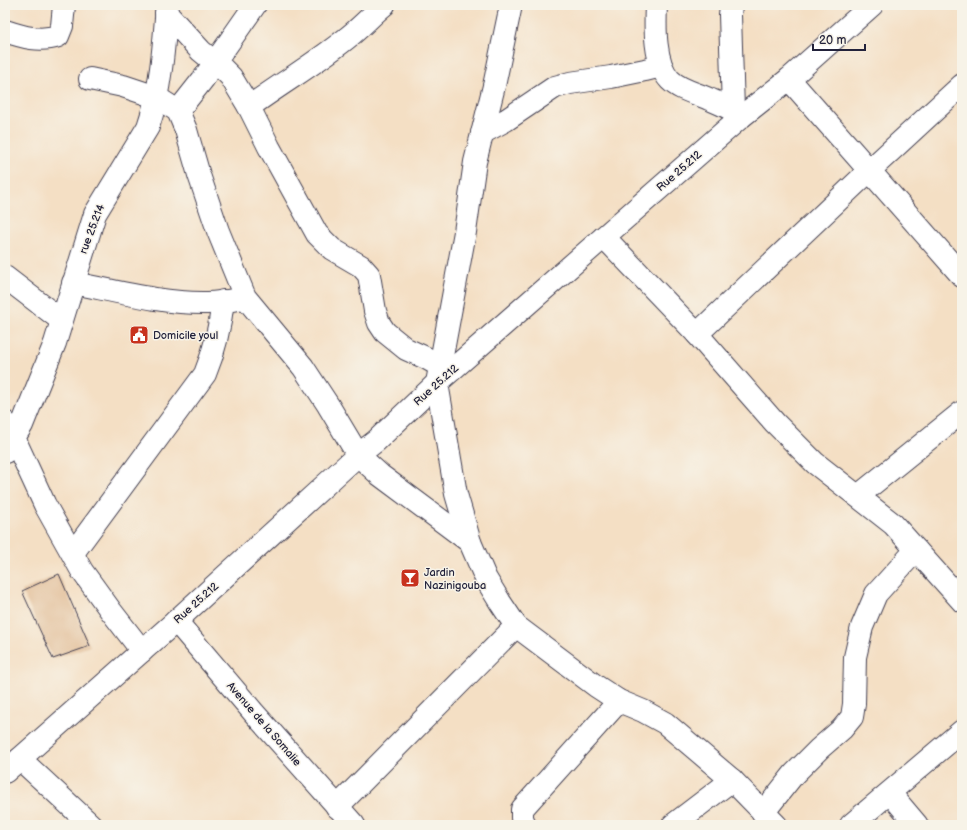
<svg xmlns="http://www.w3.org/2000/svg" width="967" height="830" viewBox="0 0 967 830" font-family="'Balsamiq Sans',sans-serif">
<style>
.building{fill:#e1bb94}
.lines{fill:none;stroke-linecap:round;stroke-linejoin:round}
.minor-casing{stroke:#423e50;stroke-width:24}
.minor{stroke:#fff;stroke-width:22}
.labels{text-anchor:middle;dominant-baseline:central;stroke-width:3;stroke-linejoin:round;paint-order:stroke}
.street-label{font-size:11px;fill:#22223b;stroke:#f7f3e8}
.poi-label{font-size:11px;fill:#22223b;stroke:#f7f3e8;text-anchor:start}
</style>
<rect width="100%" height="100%" fill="#f7f3e8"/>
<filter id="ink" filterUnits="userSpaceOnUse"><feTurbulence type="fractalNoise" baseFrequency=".025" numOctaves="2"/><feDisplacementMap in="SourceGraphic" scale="8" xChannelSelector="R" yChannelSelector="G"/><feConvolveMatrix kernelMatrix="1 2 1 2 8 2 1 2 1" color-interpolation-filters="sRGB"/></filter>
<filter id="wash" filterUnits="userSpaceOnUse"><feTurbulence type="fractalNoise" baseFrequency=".012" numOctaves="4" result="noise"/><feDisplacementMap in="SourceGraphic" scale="16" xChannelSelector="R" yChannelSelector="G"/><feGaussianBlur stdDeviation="0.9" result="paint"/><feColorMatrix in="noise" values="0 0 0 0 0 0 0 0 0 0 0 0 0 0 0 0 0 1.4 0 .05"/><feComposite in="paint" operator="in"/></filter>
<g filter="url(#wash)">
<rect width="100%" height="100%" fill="#f4dfc4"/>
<g id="blocks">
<path class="building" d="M59,574L90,646L53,659L22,591Z"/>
</g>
</g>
<g filter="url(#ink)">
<use href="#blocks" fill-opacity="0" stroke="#423e50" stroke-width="1"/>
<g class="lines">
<g class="minor-casing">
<g id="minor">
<path d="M656,5C655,27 654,63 670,80C680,90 696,93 709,99C721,104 732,108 741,117"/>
<path d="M731,5L730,15L733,110"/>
<path d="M166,13L201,51L223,69L231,77L249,107L269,147L317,234L332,249L361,266L369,275L375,311L379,323L385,332L406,349L426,358L440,366"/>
<path d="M5,31C23,37 40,42 58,36L62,26L64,5"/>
<path d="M90,79L123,86L156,97L178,111L186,130L199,175L218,231L245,297L303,367L328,405L358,455L380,475L470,542L486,579L500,602L516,626L596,686L619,701L643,711L665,723L732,780L776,825"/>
<path d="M789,79L962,276"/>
<path d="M249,107C283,82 320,61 352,34C363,25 373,14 384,5"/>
<path d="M178,111L204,78L255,5"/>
<path d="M482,133L506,120L555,87L570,83L611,77L645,70L661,66"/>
<path d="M604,237L697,334L775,423L815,463L893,524L962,601"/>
<path d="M5,277L61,320"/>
<path d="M73,283C115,291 165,304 207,303C217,303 228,301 238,299"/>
<path d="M697,334L870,170L962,85"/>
<path d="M5,422L14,438L45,505L82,571L111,611L142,651"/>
<path d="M5,452L22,425L55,343L95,214L148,127C161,90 164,44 167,5"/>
<path d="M858,496L962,412"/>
<path d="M470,542L456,494L437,383L465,232L475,162L494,86L511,5"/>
<path d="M73,553L205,374C215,350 220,327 223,301"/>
<path d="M176,621L254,713L354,825"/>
<path d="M20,759L91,825"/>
<path d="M5,772L176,621L358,455L376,441L437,383L741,117L789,79L872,5"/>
<path d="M890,793L917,825"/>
<path d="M337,807L516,626"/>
<path d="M763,813L794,774L819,749L842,729L852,717L854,704L855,657L862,627L876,594L916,550"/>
<path d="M525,825L522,818V809L619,701"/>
<path d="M673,825L732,780"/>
<path d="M851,825L962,731"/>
</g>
</g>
<use href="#minor" class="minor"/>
</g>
</g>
<defs>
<g id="civic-square" transform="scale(1)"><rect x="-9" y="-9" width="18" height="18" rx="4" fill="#c8321e" stroke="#f7f3e8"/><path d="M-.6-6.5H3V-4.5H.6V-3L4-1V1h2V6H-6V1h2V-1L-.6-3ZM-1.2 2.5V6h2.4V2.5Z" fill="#fff"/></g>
<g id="bar-square" transform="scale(1)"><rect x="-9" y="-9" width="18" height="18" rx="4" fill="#c8321e" stroke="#f7f3e8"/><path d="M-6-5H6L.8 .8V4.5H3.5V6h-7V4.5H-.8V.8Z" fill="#fff"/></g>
</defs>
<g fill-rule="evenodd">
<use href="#civic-square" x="139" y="335"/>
<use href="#bar-square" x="410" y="578"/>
</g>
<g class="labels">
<g class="street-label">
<text transform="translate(679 171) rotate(-41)">Rue 25.212</text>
<text transform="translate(92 229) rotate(-69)">rue 25.214</text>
<text transform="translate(436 385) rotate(-42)">Rue 25.212</text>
<text transform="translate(196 603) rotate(-42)">Rue 25.212</text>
<text transform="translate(264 724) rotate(49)">Avenue de la Somalie</text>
</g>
<g class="poi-label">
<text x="153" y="335">Domicile youl</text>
<text x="424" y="572">Jardin<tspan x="424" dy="13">Nazinigouba</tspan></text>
</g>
</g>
<rect width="967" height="830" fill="none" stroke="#f7f3e8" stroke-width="20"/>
<path d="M813 44v6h52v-6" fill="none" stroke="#22223b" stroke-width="2"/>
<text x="819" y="44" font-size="12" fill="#22223b" stroke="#f7f3e8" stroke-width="3" paint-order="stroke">20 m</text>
</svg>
